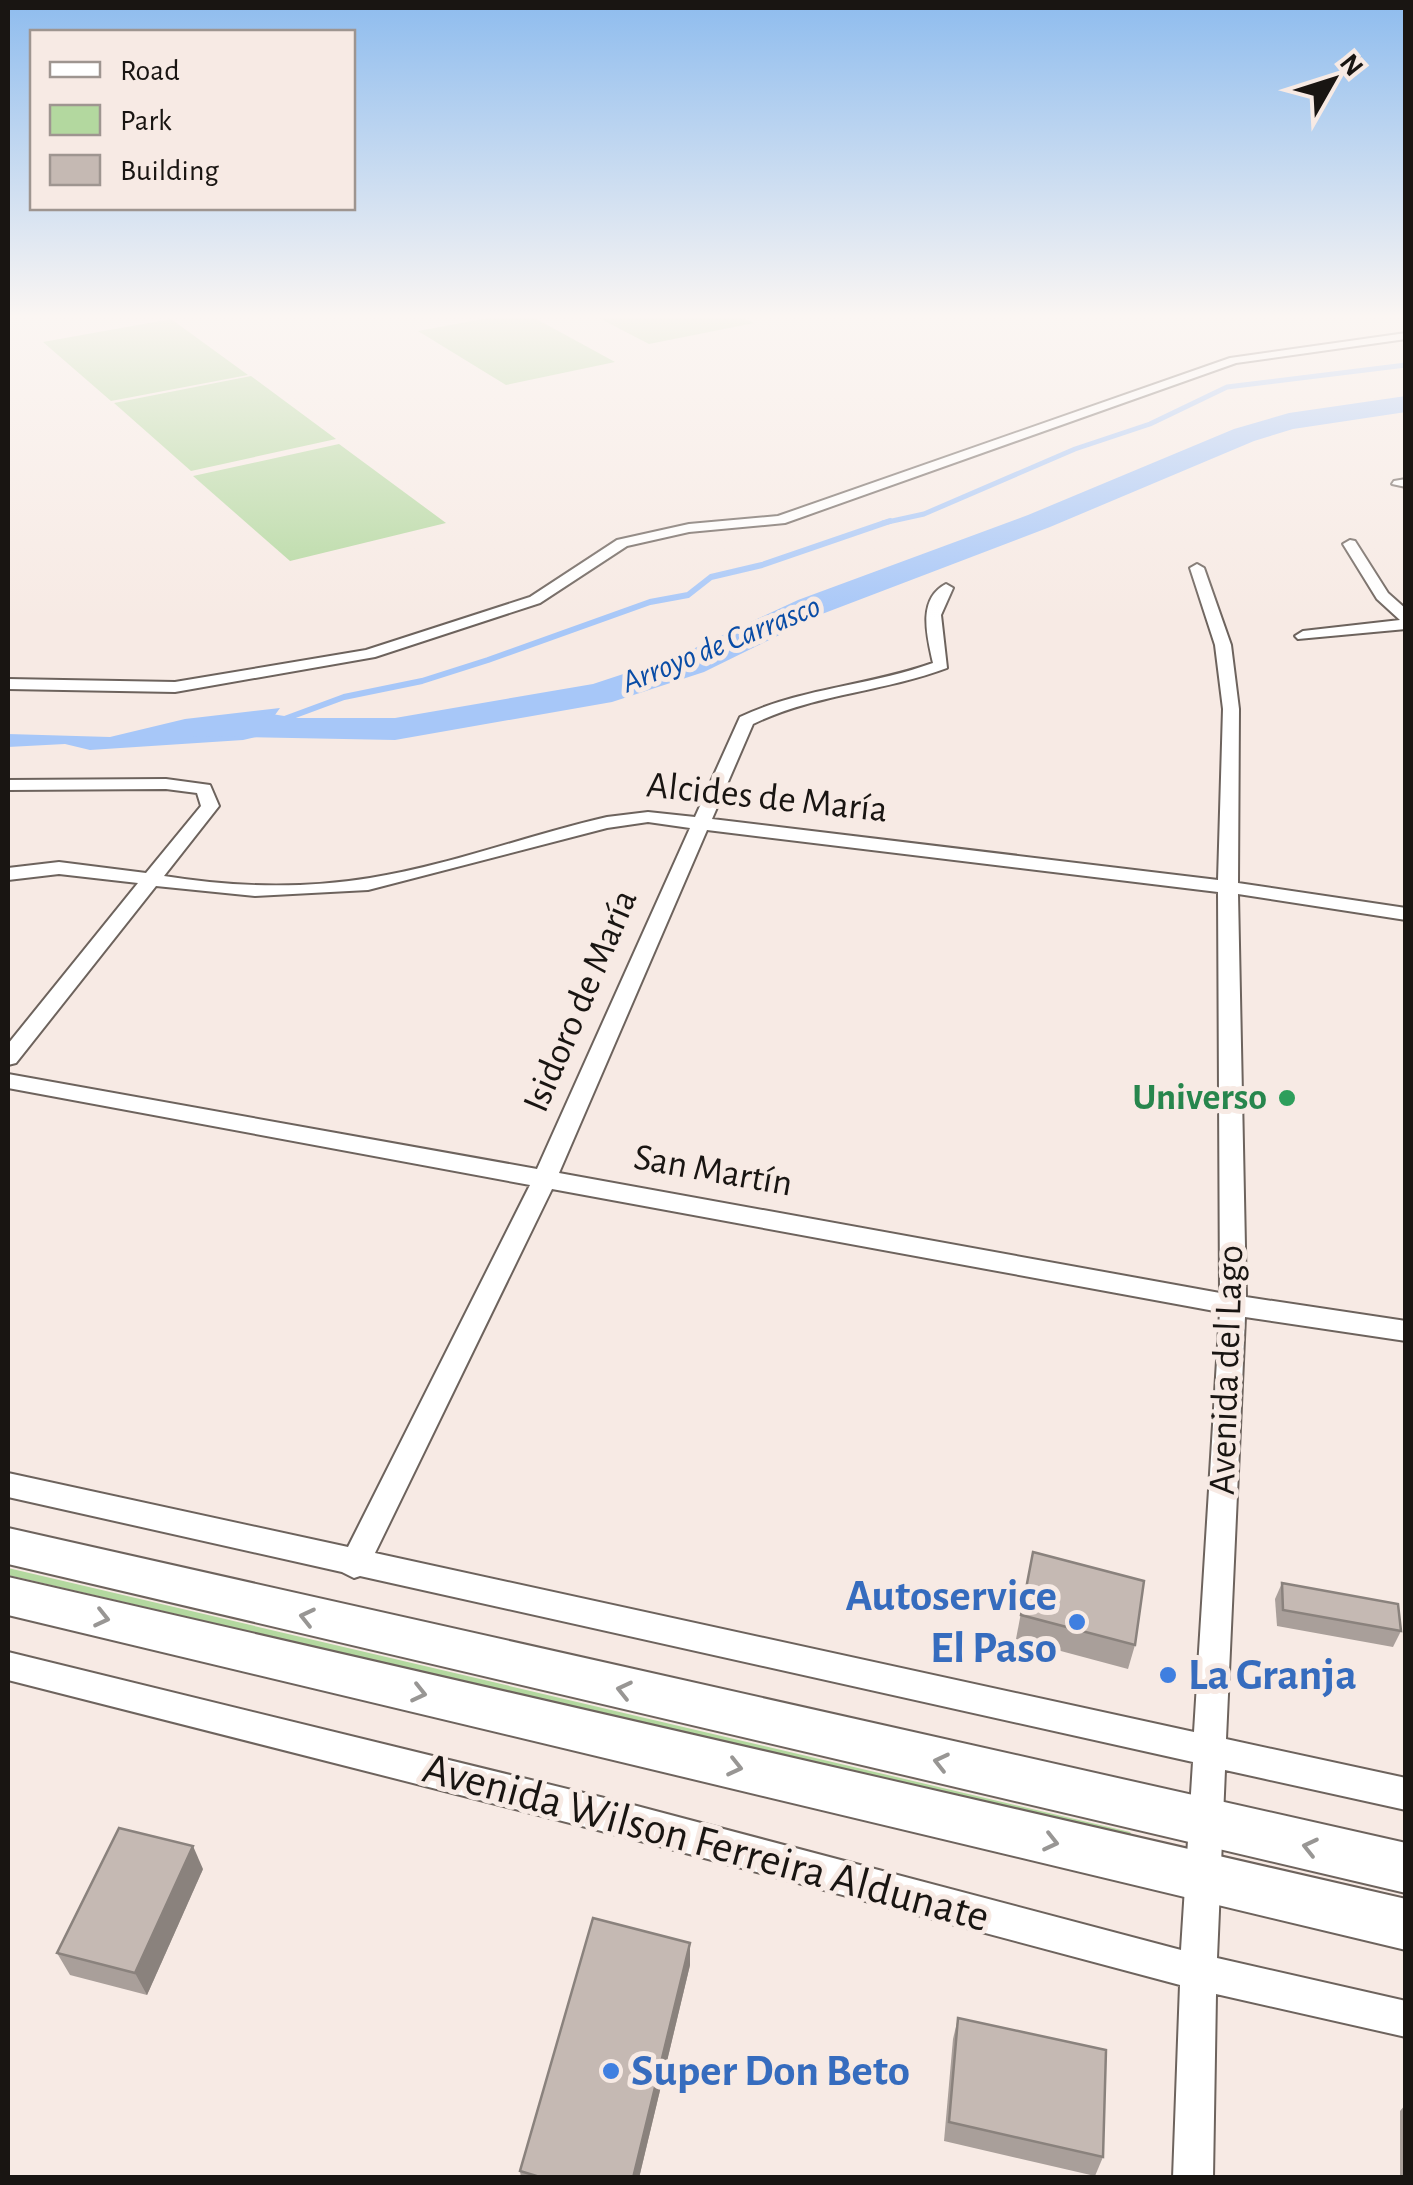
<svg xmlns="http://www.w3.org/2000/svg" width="1413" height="2185" viewBox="0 0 1413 2185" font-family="'Alegreya Sans',sans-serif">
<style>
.green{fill:#b3d89f}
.water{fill:#a7c7f8}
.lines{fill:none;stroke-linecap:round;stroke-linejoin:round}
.stream-far1{stroke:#a7c7f8;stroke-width:5}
.stream{stroke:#a7c7f8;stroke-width:6}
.river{fill:#a7c7f8;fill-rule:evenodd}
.minor-casing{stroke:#6d635d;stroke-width:4}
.secondary-casing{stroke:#6d635d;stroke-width:4}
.minor{fill:#fff;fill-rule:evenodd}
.secondary{fill:#fff;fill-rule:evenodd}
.wall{fill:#a99f9a}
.shaded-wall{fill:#8a827d}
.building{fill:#c5b9b3;stroke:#8a827d;stroke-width:2.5}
.oneway{stroke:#989694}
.leisure-dot{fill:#2e9e5b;stroke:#f7eae4;stroke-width:4}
.shop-dot{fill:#3f7fe0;stroke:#f7eae4;stroke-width:4}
.labels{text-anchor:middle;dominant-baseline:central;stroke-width:10;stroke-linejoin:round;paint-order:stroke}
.far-water-label{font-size:32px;font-style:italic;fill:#094ca6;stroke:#f7eae4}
.street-label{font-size:38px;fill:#191512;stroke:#f7eae4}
.leisure-label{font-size:38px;font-weight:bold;fill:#27864d;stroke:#f7eae4;text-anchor:end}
.near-shop-label{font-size:45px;font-weight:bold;fill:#366cbe;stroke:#f7eae4;text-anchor:start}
.near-street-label{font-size:45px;fill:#191512;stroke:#f7eae4}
</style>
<rect width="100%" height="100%" fill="#f7eae4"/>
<g class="green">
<path d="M504,315H529L615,362L506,385L418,331Z"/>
<path d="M593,315H736L754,323L649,344Z"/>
<path d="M171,319L248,375L111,401L43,342Z"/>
<path d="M251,376L336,439L191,471L114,403Z"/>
<path d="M339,444L446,523L290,561L193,476Z"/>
<path d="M8,1568L1130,1832L1133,1837L8,1575Z"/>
</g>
<path class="water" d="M280,708L260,736L243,740L90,750L65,744L8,747V734L110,737L185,719Z"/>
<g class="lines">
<path class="stream-far1" d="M883,523L924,514L1075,449L1150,424L1227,387L1406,365"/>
<path class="stream" d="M271,724L344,697L422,681L488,660L650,602L688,595L711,577L762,565L890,521"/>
<path class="river" d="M1406,396V412L1293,429L1254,441L1050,527L822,614L704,672L612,702L395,740L190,736L184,728L190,720L259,712L297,718H395L593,684L678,656L798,600L1028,515L1234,429L1289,413Z"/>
<g class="minor-casing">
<g id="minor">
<path d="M1406,333V339L1236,363L785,523L689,532L627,546L540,603L375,657L175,692L8,689V679L175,682L366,650L530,597L617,540L689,524L778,516L1230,358Z"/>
<path d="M1406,479V487L1392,484L1394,481Z"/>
<path d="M1350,540L1355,541L1388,593L1406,609V629L1298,639L1295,636L1303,631L1400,620L1377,599L1343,544Z"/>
<path d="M1197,564L1204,568L1231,645L1239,709L1238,883L1406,908V920L1238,894L1246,1297L1406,1321V1341L1245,1317L1226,1739L1406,1778V1810L1225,1770L1217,1958L1406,2001V2037L1216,1994L1213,2178H1173L1180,1985L633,1839L8,1680V1652L633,1805L1181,1950L1193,1762L360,1576L354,1578L342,1572L8,1497V1473L348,1547L530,1185L8,1088V1074L537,1169L690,828L648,822L607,828L368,890L255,896L156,886L16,1063L8,1065V1044L138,883L59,874L8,880V868L59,862L146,873L201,806L197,793L166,789L8,790V780L166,779L210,785L219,806L164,876C231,887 303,889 370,878C451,865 528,835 607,817L648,812L695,817L740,717C801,688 869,686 933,663C927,636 917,599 946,584L953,588L941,615L947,668C883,692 814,694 753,724L712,819L1218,880L1223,709L1215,645L1190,568ZM707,830L1218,892L1220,1293L559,1173ZM552,1189L1220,1312L1194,1732L375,1553Z"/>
</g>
</g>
<g class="secondary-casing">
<g id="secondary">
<path d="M8,1528L1406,1843V1893L8,1564Z"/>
<path d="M8,1577L1406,1899V1950L8,1615Z"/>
</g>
</g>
<use href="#minor" class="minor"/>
<use href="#secondary" class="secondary"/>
</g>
<g class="wall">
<path d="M1028,1576L1135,1645L1128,1669L1016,1639Z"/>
<path d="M1282,1583L1401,1631L1393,1647L1277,1626L1275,1599Z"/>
<path d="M203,1869L147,1995L70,1975L57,1953Z"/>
<path d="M690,1943V1965L639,2178H521L520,2171Z"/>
<path d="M958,2018L1103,2157L1095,2176L944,2141L953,2039Z"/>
<path d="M1406,2104V2178H1400V2111Z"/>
</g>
<g class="shaded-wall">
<path d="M193,1846L203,1869L147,1995L135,1973Z"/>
<path d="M690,1943V1965L639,2178H633Z"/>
</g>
<g class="building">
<path d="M1033,1552L1144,1581L1135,1645L1021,1615Z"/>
<path d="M1282,1583L1398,1604L1401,1631L1283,1610Z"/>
<path d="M119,1828L193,1846L135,1973L57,1953Z"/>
<path d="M593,1918L690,1943L633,2178H543L520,2171Z"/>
<path d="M958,2018L1106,2050L1103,2157L949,2122Z"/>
</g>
<defs><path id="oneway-chevron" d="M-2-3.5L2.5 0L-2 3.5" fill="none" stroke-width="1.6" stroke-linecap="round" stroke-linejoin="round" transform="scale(2.5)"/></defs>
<g class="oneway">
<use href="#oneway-chevron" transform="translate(307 1617) rotate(-167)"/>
<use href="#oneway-chevron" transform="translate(102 1618) rotate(13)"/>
<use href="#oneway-chevron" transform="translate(624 1690) rotate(-167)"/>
<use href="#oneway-chevron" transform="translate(419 1693) rotate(13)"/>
<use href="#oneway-chevron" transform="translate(941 1762) rotate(-167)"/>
<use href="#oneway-chevron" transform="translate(735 1767) rotate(13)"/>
<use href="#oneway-chevron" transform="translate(1051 1842) rotate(13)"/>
<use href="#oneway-chevron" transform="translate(1310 1847) rotate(-167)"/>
</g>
<linearGradient id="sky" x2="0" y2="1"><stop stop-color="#8ebcee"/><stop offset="0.51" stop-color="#fbf6f3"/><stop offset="1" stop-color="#fbf6f3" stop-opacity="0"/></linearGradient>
<rect width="1413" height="621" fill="url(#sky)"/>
<circle class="leisure-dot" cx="1287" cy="1098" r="10"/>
<g class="shop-dot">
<circle cx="1077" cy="1622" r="10"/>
<circle cx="1168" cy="1675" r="10"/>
<circle cx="611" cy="2071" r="10"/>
</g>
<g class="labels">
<g class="far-water-label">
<text transform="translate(721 644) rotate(-22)">Arroyo de Carrasco</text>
</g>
<g class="street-label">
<text transform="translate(767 798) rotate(6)">Alcides de María</text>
<text transform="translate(581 1001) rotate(-67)">Isidoro de María</text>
<text transform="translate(713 1171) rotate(10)">San Martín</text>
<text transform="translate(1227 1370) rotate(-88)">Avenida del Lago</text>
</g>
<g class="leisure-label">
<text x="1267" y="1098">Universo</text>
</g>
<g class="near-shop-label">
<text x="1057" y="1596" text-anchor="end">Autoservice<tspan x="1057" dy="52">El Paso</tspan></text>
<text x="1188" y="1675">La Granja</text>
<text x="631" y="2071">Super Don Beto</text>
</g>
<g class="near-street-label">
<text transform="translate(706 1843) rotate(15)">Avenida Wilson Ferreira Aldunate</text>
</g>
</g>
<rect width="1413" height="2185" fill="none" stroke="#191512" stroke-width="20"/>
<rect x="30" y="30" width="325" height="180" fill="#f7eae4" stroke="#9e9590" stroke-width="2.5"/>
<rect x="50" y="62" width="50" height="15" fill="#ffffff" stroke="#9e9590" stroke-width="2.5"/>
<text x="120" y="80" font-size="30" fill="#191512">Road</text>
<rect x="50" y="105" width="50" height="30" fill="#b3d89f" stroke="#9e9590" stroke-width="2.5"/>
<text x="120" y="130" font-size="30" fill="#191512">Park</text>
<rect x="50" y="155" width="50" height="30" fill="#c5b9b3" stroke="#9e9590" stroke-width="2.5"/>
<text x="120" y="180" font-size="30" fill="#191512">Building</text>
<g transform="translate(1333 80) rotate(51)" stroke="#f7eae4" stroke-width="8" paint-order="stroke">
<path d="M0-8L18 38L0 25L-18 38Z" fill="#191512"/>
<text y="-15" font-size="28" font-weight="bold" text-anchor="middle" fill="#191512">N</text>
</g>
</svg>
